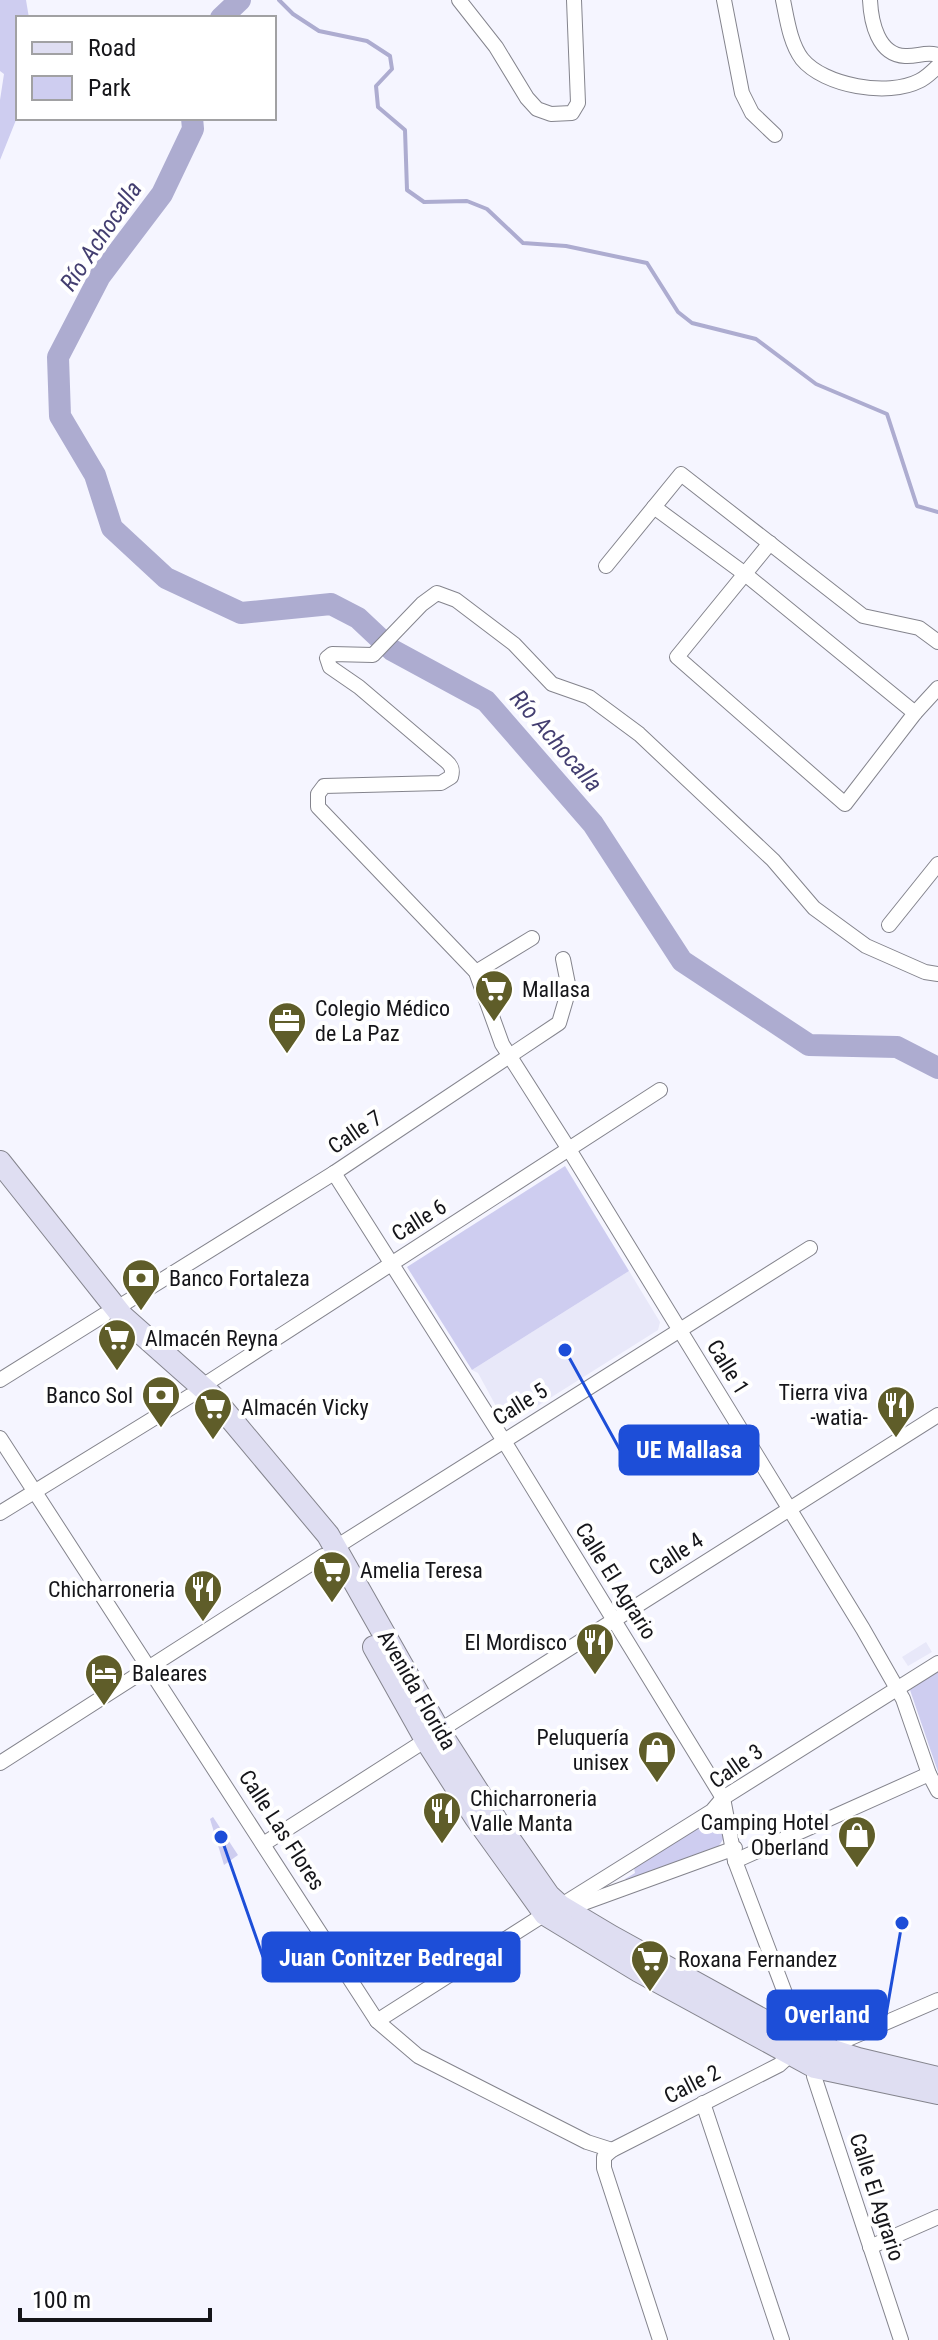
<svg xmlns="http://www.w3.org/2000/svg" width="938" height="2340" viewBox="0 0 938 2340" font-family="'Roboto Condensed',sans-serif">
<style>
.built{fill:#e8e8f9}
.green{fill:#cecdf0}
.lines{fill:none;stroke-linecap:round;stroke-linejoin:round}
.stream{stroke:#adacd0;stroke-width:4}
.river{stroke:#adacd0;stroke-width:22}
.street-casing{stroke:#84848d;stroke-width:16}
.secondary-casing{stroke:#84848d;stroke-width:24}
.street{stroke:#fff;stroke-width:14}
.secondary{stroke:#dfdef2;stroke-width:22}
.labels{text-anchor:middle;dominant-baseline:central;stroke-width:8;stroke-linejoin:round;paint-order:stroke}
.poi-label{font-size:22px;fill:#151519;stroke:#fff;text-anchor:start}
.street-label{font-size:22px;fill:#151519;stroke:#fff}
.water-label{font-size:24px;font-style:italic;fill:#433e70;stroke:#fff}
.leader{fill:none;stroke:#1d4ed8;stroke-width:3}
.callout-dot{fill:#1d4ed8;stroke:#fff;stroke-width:3}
.callout{fill:#1d4ed8;stroke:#1d4ed8;stroke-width:3}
.callout-label{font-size:24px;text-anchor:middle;font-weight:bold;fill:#fff}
</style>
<rect width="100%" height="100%" fill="#f5f5ff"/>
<g class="built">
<path d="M629,1271L660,1322L658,1330L512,1422L503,1419L478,1373L472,1370Z"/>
<path d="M926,1642L932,1652L908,1666L902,1657Z"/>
</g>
<g class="green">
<path d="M0,0H26L29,18H18V115L0,160V100L4,74L0,71Z"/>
<path d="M565,1166L629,1271L472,1370L407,1267Z"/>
<path d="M938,1671V1772L910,1690Z"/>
<path d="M213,1817L238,1855L224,1865L210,1819Z"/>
<path d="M709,1820H716L724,1838L716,1850L629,1881L625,1879L635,1873L634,1868Z"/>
</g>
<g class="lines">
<path class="stream" d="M279,0L293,14L319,31L367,41L390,56L392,69L376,86L378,107L405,130L407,190L424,202L467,201L487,209L523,243L566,246L647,263L678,312L692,323L756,339L816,384L887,414L917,506L938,512"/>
<g class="river">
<path d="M221,18L240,0"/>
<path d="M192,118L193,129L162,194L100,276L58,357L60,416L95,475L112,528L166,578L241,613L331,604L358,618L392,650L486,701L593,824L682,961L809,1045L897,1047L938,1068"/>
</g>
<g class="street-casing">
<g id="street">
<path d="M459,0L496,47L527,98L537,109L551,114L572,113L578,103L574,0"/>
<path d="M724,0L742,93L752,113L775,135"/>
<path d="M783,0C787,19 790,43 802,59C824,86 888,97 919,81C926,78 932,72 938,66"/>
<path d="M870,0C871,22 878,55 905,56C917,57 926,51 938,55"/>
<path d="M654,507L745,574L915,713"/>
<path d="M770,543L677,657L845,804L915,713L938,688"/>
<path d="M606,566L681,474L863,616L919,628L938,642"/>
<path d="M889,925L938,864"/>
<path d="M476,972L532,938"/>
<path d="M938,974L925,972L866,946L814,908L773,860L639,734L589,697L552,684L514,644L456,600L437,593L422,604L373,655L332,654L327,658L330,667L359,687L446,761C452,766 453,770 451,777L441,783L324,786L318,794V807L476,972L502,1044L570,1151L863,1629L903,1699L929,1774L938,1791"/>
<path d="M334,1173L504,1441L723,1798L735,1861L799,2030C799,2046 791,2055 779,2065L612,2150L604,2157V2168L660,2340"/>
<path d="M117,1308L334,1173L559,1023L569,989L563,959"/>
<path d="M0,1380L104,1315"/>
<path d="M201,1387L660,1090"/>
<path d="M0,1438L377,2021L418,2056L587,2142L612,2150"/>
<path d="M0,1513L190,1396"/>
<path d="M336,1547L810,1248"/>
<path d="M439,1731L938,1415"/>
<path d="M0,1763L323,1556"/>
<path d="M265,1843L426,1740"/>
<path d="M735,1861L929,1774"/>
<path d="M560,1906L712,1811L723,1798L938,1663"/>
<path d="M565,1906L581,1904L735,1848"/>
<path d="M377,2021L545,1914"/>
<path d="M839,2058L843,2044L848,2039L938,2000"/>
<path d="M815,2067L814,2076L901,2340"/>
<path d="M703,2103L782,2340"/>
<path d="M870,2247L938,2217"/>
</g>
</g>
<g class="secondary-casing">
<g id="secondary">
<path d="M0,1162L123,1317L211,1395L328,1535L439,1731L496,1820L549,1896L560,1906L612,1937L799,2040L858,2059L938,2078"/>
<path d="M374,1647L426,1740L476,1818L545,1914L639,1971L815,2067L938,2093"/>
</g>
</g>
<use href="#street" class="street"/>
<use href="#secondary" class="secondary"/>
</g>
<defs>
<g id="supermarket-pin" transform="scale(2)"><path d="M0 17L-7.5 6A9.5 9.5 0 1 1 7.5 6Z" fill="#5f5d29" stroke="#fff"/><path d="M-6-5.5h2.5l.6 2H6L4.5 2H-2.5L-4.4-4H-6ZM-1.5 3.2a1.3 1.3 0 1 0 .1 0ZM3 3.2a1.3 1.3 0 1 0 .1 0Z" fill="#fff"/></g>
<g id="office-pin" transform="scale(2)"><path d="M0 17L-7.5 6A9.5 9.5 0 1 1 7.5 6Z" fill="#5f5d29" stroke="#fff"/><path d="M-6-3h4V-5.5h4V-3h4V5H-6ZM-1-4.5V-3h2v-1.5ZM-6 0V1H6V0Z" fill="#fff"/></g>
<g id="bank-pin" transform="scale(2)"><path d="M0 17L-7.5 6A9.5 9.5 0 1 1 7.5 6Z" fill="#5f5d29" stroke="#fff"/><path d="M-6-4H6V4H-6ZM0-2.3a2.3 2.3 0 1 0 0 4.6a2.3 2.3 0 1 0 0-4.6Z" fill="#fff"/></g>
<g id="restaurant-pin" transform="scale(2)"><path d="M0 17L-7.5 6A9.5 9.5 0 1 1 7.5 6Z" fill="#5f5d29" stroke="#fff"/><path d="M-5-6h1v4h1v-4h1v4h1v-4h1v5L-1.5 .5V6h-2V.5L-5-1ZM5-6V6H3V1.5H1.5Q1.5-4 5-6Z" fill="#fff"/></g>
<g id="hotel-pin" transform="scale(2)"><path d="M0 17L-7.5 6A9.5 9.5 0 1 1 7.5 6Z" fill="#5f5d29" stroke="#fff"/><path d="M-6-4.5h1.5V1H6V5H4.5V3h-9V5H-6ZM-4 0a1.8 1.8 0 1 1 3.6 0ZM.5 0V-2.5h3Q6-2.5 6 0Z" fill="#fff"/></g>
<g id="shop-pin" transform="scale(2)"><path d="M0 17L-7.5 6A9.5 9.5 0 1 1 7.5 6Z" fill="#5f5d29" stroke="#fff"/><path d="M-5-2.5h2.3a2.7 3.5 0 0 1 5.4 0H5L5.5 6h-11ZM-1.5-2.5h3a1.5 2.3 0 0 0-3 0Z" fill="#fff"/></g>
</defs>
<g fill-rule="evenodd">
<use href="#supermarket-pin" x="494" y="989"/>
<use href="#office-pin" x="287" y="1021"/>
<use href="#bank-pin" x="141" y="1278"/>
<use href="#supermarket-pin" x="117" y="1338"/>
<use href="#bank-pin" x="161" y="1395"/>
<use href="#restaurant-pin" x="896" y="1405"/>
<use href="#supermarket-pin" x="213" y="1407"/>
<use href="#supermarket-pin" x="332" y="1570"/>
<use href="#restaurant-pin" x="203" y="1589"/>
<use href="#restaurant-pin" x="595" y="1642"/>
<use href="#hotel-pin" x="104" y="1673"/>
<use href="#shop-pin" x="657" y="1750"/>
<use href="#restaurant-pin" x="442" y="1811"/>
<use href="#shop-pin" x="857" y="1835"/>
<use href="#supermarket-pin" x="650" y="1959"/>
</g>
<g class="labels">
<g class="poi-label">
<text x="522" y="989">Mallasa</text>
<text x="315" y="1008">Colegio Médico<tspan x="315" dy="25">de La Paz</tspan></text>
<text x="169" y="1278">Banco Fortaleza</text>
<text x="145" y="1338">Almacén Reyna</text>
<text x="868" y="1392" text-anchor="end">Tierra viva<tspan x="868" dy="25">-watia-</tspan></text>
<text x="133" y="1395" text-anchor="end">Banco Sol</text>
<text x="241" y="1407">Almacén Vicky</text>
<text x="360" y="1570">Amelia Teresa</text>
<text x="175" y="1589" text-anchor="end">Chicharroneria</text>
<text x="567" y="1642" text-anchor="end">El Mordisco</text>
<text x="132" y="1673">Baleares</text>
<text x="629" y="1737" text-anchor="end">Peluquería<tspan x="629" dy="25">unisex</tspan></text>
<text x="470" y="1798">Chicharroneria<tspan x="470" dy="25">Valle Manta</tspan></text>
<text x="829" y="1822" text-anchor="end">Camping Hotel<tspan x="829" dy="25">Oberland</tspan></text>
<text x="678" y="1959">Roxana Fernandez</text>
</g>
<g class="street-label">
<text transform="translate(355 1132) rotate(-34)">Calle 7</text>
<text transform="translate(419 1220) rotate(-32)">Calle 6</text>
<text transform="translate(728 1367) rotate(58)">Calle 1</text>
<text transform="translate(520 1404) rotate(-32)">Calle 5</text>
<text transform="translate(676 1554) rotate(-33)">Calle 4</text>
<text transform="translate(616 1581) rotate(58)">Calle El Agrario</text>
<text transform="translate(417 1690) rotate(60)">Avenida Florida</text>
<text transform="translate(736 1766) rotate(-35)">Calle 3</text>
<text transform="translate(282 1830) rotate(57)">Calle Las Flores</text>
<text transform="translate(692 2084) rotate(-27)">Calle 2</text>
<text transform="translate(877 2197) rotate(72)">Calle El Agrario</text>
</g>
<g class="water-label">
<text transform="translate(101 236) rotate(-56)">Río Achocalla</text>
<text transform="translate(556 741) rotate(49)">Río Achocalla</text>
</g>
</g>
<path class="leader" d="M565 1350L620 1450M221 1837L263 1957M902 1923L886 2015"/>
<g class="callout-dot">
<circle cx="565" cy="1350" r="8"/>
<circle cx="221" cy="1837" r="8"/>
<circle cx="902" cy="1923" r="8"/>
</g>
<g class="callout">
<rect x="620" y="1426" width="138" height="48" rx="8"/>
<rect x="263" y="1933" width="256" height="48" rx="8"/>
<rect x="768" y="1991" width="118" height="48" rx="8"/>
</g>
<g class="callout-label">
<text x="689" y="1458">UE Mallasa</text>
<text x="391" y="1966">Juan Conitzer Bedregal</text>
<text x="827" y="2023">Overland</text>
</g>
<rect x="16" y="16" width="260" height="104" fill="#ffffff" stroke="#a1a1a3" stroke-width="2"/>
<rect x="32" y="42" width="40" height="12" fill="#dfdef2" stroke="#a1a1a3" stroke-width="2"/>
<text x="88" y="56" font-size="24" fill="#151519">Road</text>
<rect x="32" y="76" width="40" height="24" fill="#cecdf0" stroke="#a1a1a3" stroke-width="2"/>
<text x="88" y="96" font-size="24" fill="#151519">Park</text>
<path d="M20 2308v12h190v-12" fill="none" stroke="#151519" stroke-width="4"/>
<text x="32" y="2308" font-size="24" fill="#151519" stroke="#ffffff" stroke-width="6" paint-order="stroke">100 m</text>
</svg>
